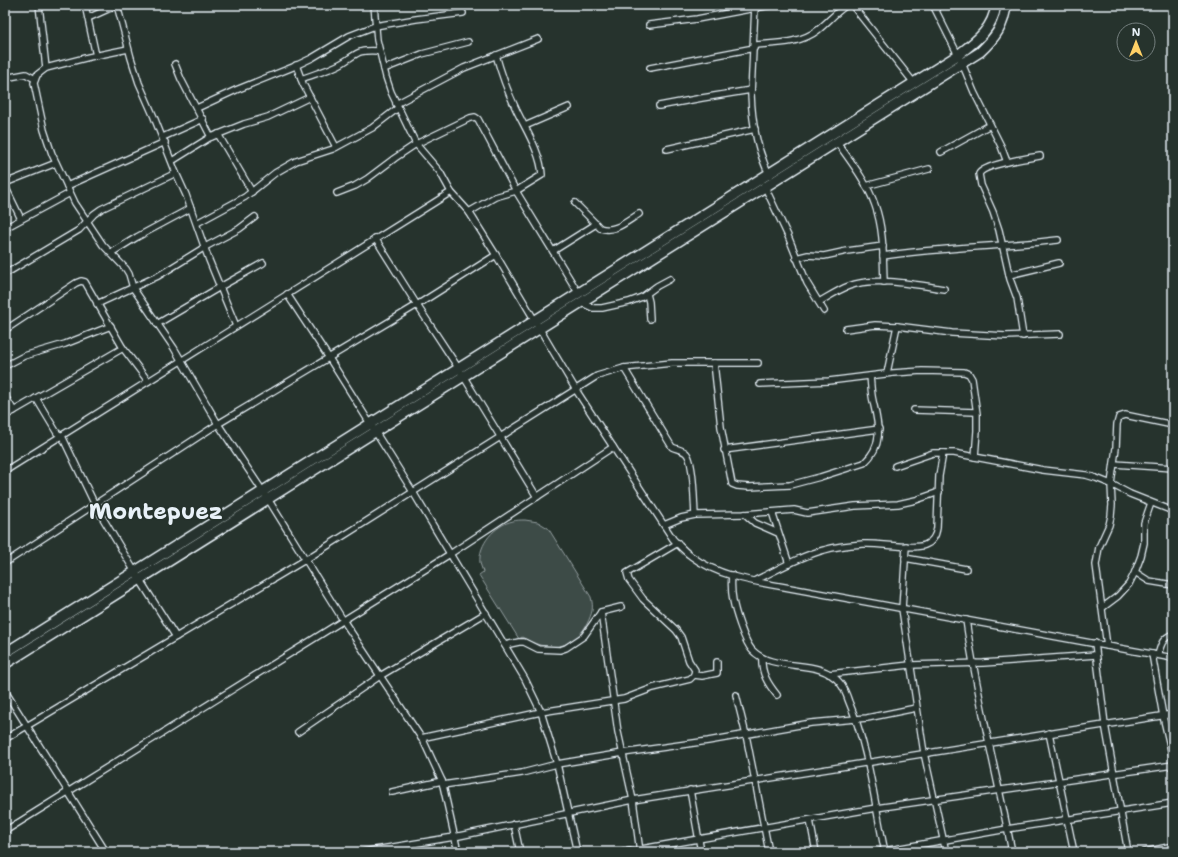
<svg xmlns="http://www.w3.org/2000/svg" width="1178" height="857" viewBox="0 0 1178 857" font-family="'Shantell Sans',sans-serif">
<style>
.green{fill:#3e4b47;stroke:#939ea0}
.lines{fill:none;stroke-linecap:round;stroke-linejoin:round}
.minor-casing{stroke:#e8f1f8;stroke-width:8}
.primary-casing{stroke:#e8f1f8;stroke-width:12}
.minor{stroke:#26332d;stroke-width:5.5}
.primary{stroke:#26332d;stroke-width:9}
.labels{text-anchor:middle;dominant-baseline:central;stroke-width:3.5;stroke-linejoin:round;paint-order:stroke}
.town-label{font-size:23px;font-weight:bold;fill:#e8f1f8;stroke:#26332d}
</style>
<rect width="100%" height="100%" fill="#26332d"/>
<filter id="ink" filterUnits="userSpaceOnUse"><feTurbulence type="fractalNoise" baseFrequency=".025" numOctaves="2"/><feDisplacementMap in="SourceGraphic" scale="8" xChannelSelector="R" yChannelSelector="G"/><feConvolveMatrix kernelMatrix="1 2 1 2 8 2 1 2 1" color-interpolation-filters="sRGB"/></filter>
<g filter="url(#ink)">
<path class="green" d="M525,520L538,522L548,528L591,597C594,609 592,613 587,624C572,651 546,652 522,637L519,639L479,575L483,572C482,569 481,566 480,563C478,544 495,525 513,521C516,520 521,520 525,520Z"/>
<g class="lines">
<g class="minor-casing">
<g id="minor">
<path d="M39,5L46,68"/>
<path d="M85,5L96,56"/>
<path d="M374,5L377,40L386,77L391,92L416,144L440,172L451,192L469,212L496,255L576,390L673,539C679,545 685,552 691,556C719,577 757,582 790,588L1173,658"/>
<path d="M755,5L751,94C752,121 757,151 770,176"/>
<path d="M852,5L914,83"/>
<path d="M935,9L962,63L974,92L1001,146L1007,162"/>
<path d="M88,18L117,5L131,58L139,83L154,117L176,173L186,195L209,260L236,326"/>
<path d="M649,25L697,19L771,5"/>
<path d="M754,45C776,43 800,44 818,30C828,22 836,12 847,5"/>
<path d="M128,49L89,57L46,68L37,75L34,83L44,130L52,154L75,203L103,245L126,269L129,274L133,288L174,348L218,424L268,499L343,620L424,742L442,781L458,852"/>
<path d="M175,64L181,79L211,137"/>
<path d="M296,65L303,84L336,147"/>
<path d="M650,68L754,48"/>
<path d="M384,69L422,54L468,42"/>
<path d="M5,72L10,77L26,74L35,79"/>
<path d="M301,79C314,74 330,70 342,63C360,52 356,50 379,51"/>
<path d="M396,104L464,68L538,39"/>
<path d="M659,106L702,98L751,90"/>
<path d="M197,108L236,90L293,67L312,58L349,36L375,26L416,19L463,13"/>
<path d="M525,126L569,107"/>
<path d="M218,134L252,192"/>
<path d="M163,137L203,119"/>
<path d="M837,142C851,162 867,182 875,205C884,230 883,256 884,282"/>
<path d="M667,149L755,129"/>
<path d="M941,152L990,125"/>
<path d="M172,161L209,138L244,124L268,117L310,97"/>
<path d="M5,183L56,163"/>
<path d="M764,185L788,236L807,283L824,311"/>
<path d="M5,186L21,219"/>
<path d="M67,186L165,142"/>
<path d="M866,186L929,169"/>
<path d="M337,193L355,186L367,179L395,158L416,144L470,118L475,117L478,119L516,191L579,294"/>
<path d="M575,203L600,228C615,233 627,221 639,214"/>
<path d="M469,212L495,197L516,191L542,175C541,152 524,127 515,107C507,90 501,73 496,55"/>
<path d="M197,223L245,197L275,173L296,161L333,149L372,128L398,108"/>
<path d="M5,228L70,193"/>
<path d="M375,238L417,305L459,369L537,497"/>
<path d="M553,251L596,224"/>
<path d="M111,253L137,237L191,208"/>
<path d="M883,256C941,247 1000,247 1058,240"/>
<path d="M796,258L808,255L824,256L847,251L883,246"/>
<path d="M5,274L79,230L94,214L101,209L176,173"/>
<path d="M1009,275L1059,263"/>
<path d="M287,294L329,358L413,492L525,679L541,712L557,764L577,852"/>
<path d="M647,294L649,302L650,319"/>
<path d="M580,302L593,308H602L629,302L642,297L657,286L670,279"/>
<path d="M819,302C828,297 838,290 849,286C873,276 918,285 944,289"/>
<path d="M97,304L158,276L205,247L239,229L255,217"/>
<path d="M157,324L220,287L263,263"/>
<path d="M846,329L875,325L897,326L952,333L1006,336L1060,334"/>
<path d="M5,330L76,283L81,281L85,282L123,348L148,381"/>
<path d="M1023,336L1017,298L1010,279L999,230L993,212L981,185L979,174C984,164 1028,158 1040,156"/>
<path d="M714,363L721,427L732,484L737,486L749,487L790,485L820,477L864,463C885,444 878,424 873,401C871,393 871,384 870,376"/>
<path d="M5,366L24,356L65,344L111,326"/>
<path d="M624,368L672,447C676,449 683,450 686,453C694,460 694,503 695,515"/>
<path d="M887,373L897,326"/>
<path d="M760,384L829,381L893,373L922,371L964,372L969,374L972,379L977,414V431L975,457"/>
<path d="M5,396L14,411"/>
<path d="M36,398L57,433L62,436L95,505L135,572L176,637"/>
<path d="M914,410L976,412"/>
<path d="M5,416L123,348"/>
<path d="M724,450L879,429"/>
<path d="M1114,464L1173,468"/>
<path d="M895,466L933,453H954L1043,470L1086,475L1096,478L1111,484L1130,494L1173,511"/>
<path d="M5,471L451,192"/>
<path d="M772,512L789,564"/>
<path d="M745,514L755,523L778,533"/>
<path d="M664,525L681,518L695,515L745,514L794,510L807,513L814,512L855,506L898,504L916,500L939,492"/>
<path d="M678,543L627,573L629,580L643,599L676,630L681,637L689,661L695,670L694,675"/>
<path d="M906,546L902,609L924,753L946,852"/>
<path d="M905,558L966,569"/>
<path d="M5,563L218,424L417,305L496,255"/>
<path d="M1135,572L1149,581L1173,585"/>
<path d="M732,575C730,593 734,608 740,625C743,633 746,643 752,650C775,674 819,656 840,683C844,688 847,696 849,702C869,749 874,802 885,852"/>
<path d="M754,581C777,570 800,556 824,550C837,546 851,545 864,544C880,543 912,550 925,545C933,542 936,535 937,528L939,476L943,453"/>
<path d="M1102,608L1118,596L1129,584L1135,572L1141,556L1144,543V523L1151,503"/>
<path d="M601,612L618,732L633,800L640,852"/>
<path d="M966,620C977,698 997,775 1012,852"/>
<path d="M1095,643L1105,724L1128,852"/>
<path d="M505,645L519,642H524L538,649L560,650L566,648L584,636L601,612L621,607"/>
<path d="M1107,646L1096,565L1099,547L1109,525L1111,516L1112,505L1111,484L1116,448L1117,424L1119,417L1125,415L1173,425"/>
<path d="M1152,654L1163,716L1173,759"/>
<path d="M1158,655C1161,645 1162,638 1173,634"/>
<path d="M762,658C761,673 768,684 777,695"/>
<path d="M829,674L910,665L983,663L1096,655"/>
<path d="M5,691L106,852"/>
<path d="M736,695L746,735L769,852"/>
<path d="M298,732L380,676L486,613"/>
<path d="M1049,733L1074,852"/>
<path d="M421,738L541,712L624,699L653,688L690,679L694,675L702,676L717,673V662"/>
<path d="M5,739L305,560L597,376L624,368L672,363H758"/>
<path d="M443,785L522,773L557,764L623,753L708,741L811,723L867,718L916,708"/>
<path d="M690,790L701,852"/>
<path d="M392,792L442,781"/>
<path d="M810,820L816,852"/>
<path d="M514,824L520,852"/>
<path d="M5,831L450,554L613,447"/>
<path d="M363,852L454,837L633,800L1173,714"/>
<path d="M624,852L876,808L1173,765"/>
<path d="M878,852L1007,829L1173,803"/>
<path d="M1145,852L1173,846"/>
</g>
</g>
<g class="primary-casing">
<g id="primary">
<path d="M5,653L958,55C976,41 993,29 996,5"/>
<path d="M5,664L980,52C995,38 1004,26 1006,5"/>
</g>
</g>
<use href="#minor" class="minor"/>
<use href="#primary" class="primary"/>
</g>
</g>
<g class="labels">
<g class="town-label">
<text x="156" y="511">Montepuez</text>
</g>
</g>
<rect width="1178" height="857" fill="none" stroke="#26332d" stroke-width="20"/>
<rect x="10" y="10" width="1158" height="837" fill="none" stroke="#e8f1f8" stroke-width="1.5" filter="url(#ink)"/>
<g transform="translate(1136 42)"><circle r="19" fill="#26332d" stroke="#747f7e"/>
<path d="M0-3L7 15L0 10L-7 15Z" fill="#ffd166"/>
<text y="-6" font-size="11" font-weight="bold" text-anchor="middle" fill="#e8f1f8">N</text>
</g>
</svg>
